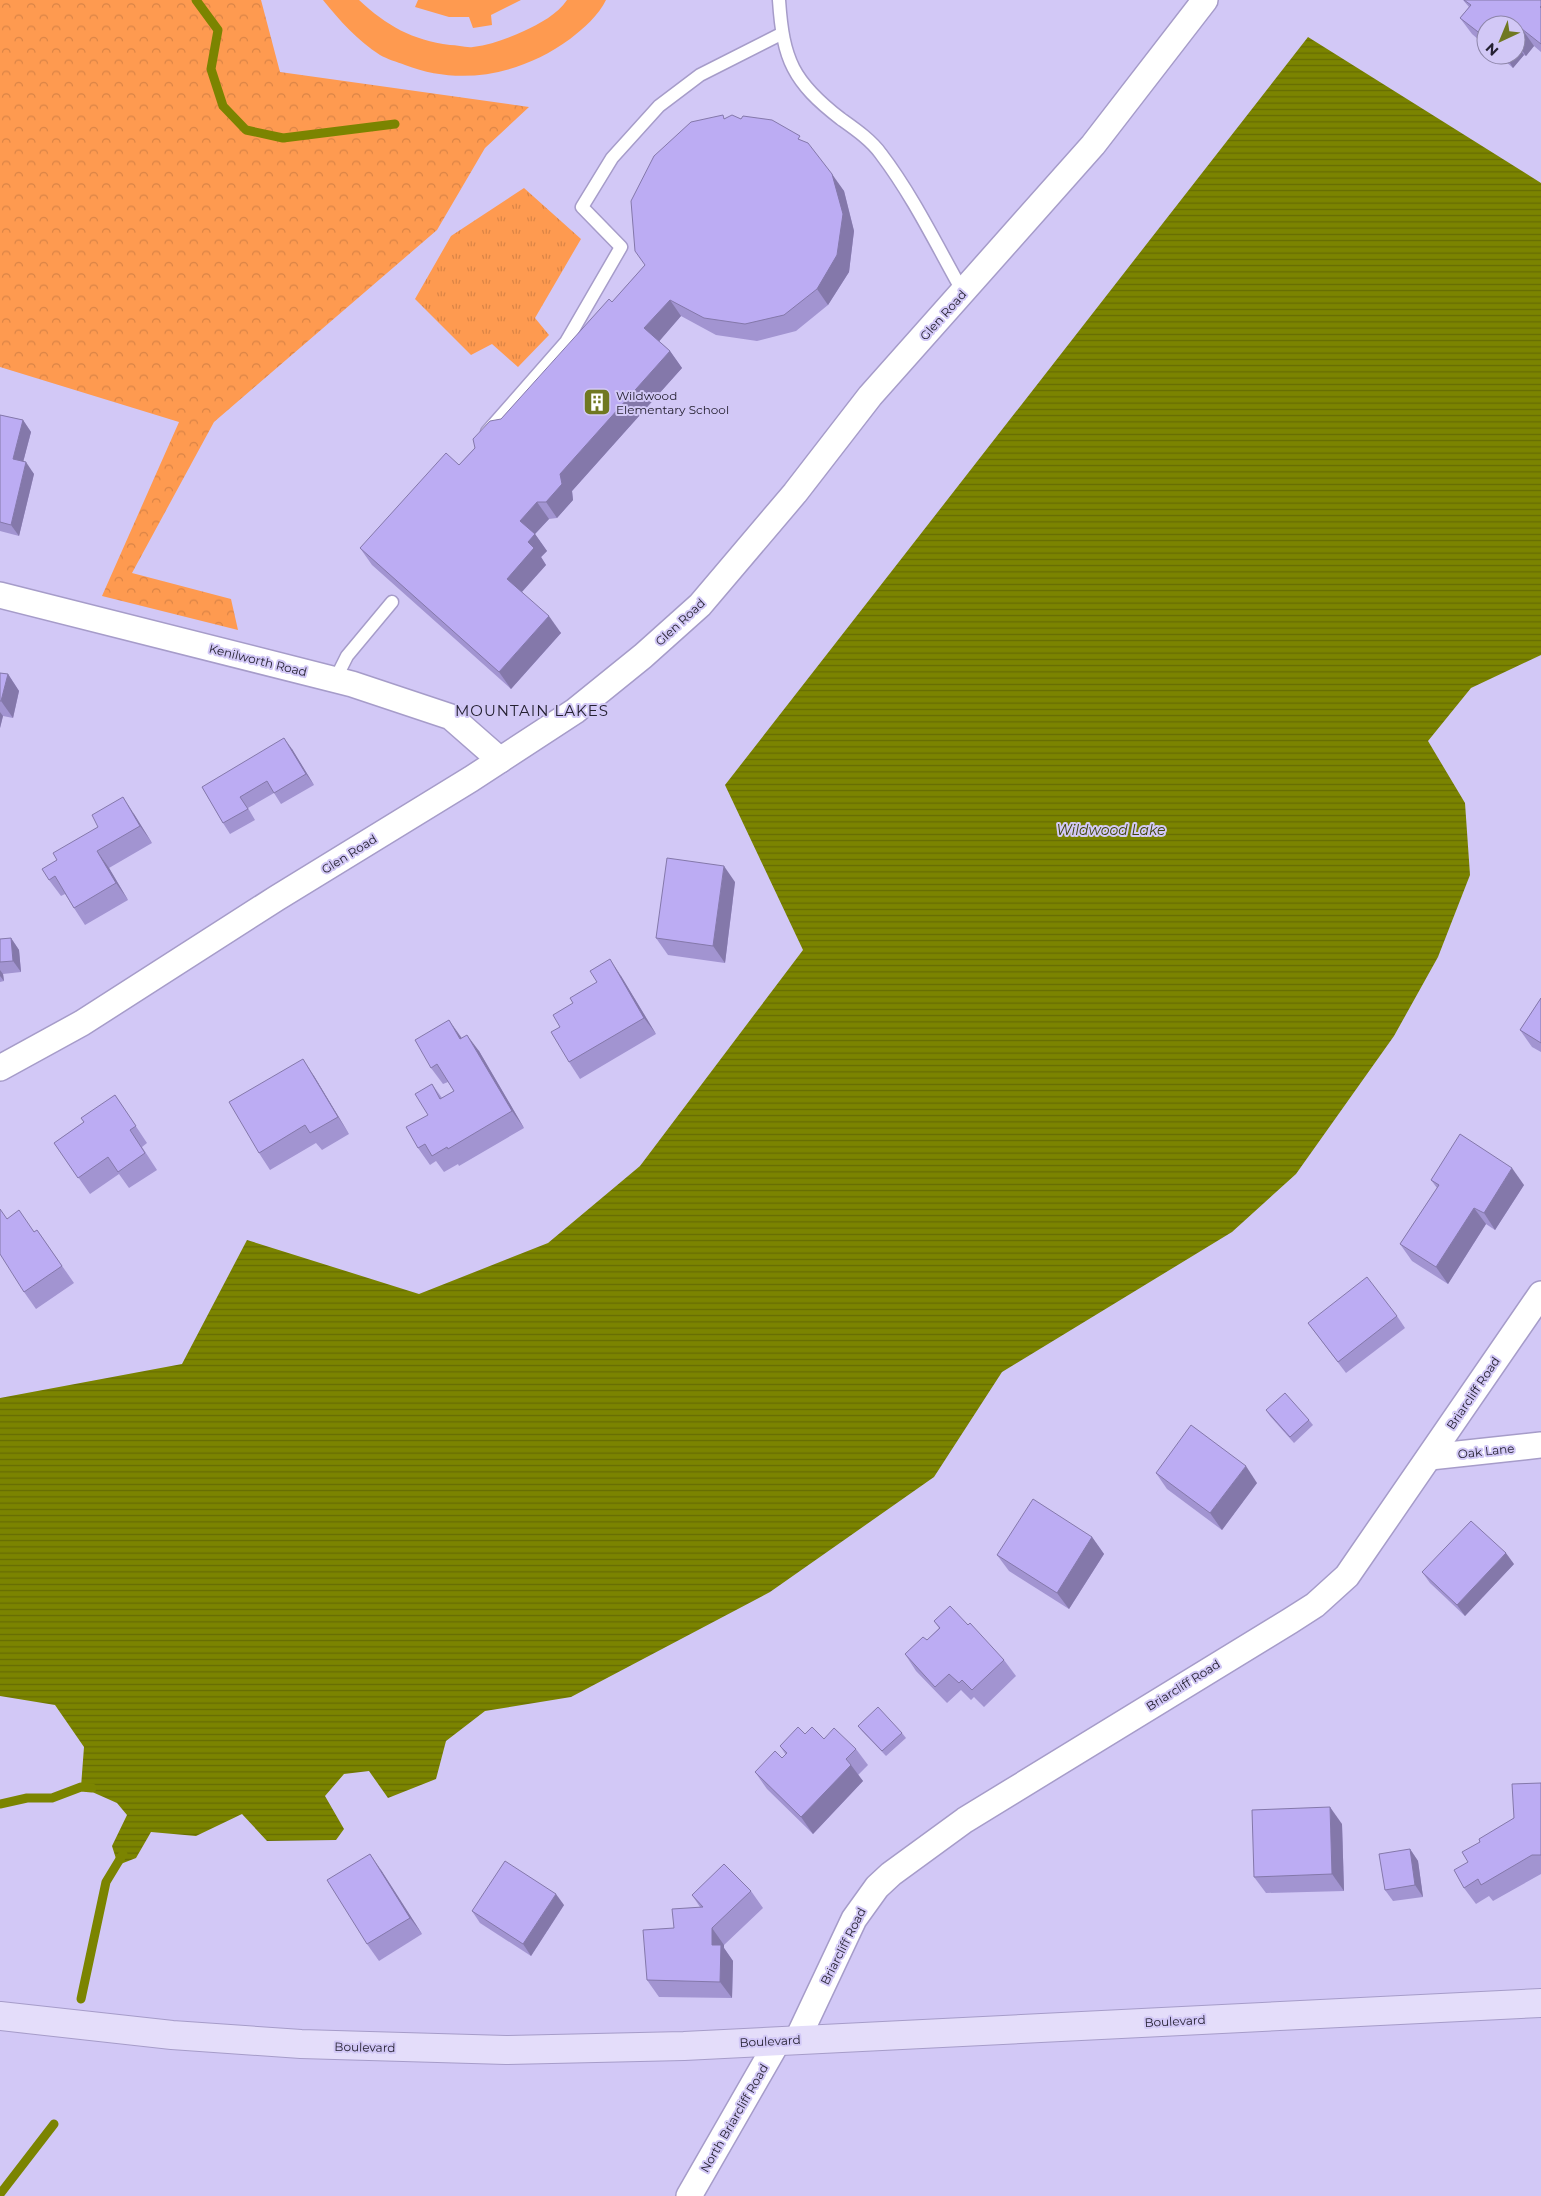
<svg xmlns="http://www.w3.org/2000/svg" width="1541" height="2196" viewBox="0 0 1541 2196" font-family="Montserrat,sans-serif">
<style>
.forest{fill:url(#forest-crowns)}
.park{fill:url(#park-tufts)}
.pitch{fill:#fe9a50}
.water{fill:url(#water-rules)}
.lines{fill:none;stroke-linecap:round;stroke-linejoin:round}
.stream{stroke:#7b8400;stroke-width:9}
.lane-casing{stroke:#a69cc9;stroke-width:15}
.street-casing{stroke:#a69cc9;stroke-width:28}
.secondary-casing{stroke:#a69cc9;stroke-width:30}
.lane{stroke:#fff;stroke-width:12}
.street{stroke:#fff;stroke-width:25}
.secondary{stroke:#e4ddfa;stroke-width:28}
.wall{fill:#a294d1}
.shaded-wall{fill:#8478aa}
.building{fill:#bcacf3;stroke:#8478aa}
.labels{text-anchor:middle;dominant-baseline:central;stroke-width:4;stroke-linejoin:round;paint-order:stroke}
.street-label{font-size:12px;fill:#252132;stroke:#d2c8f6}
.poi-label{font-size:12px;fill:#252132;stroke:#d2c8f6;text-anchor:start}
.water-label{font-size:14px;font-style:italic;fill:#3f4408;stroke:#d2c8f6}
.quarter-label{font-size:15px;letter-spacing:1px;fill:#252132;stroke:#d2c8f6}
</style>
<defs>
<pattern id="forest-crowns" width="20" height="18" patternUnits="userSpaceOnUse" patternTransform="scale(1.25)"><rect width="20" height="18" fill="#fe9a50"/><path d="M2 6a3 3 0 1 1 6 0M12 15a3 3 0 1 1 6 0" fill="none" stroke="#da8446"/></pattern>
<pattern id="park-tufts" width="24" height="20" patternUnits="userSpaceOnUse" patternTransform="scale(1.25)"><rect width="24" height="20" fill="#fe9a50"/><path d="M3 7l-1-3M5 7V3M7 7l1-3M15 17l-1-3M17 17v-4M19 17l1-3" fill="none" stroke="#da8446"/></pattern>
<pattern id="water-rules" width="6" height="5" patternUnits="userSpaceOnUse" patternTransform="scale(1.25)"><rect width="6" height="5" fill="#7b8400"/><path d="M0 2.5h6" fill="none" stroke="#656c03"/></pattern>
</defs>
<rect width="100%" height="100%" fill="#d2c8f6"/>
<path class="forest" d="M0,0H261L280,72L529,107L485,148L437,230L214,422L132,573L231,599L238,630L102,596L179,422L0,367Z"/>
<path class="park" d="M524,188L581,239L535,318L549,335L518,367L492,344L471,355L415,299L451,236Z"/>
<g class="pitch">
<path d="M323,0H359C387,26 412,40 450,45C457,45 466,48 473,47C491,45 508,38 524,31C539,24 558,14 567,0H606C599,15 583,29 570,39C522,74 462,87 405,65C397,62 387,59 380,55C357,40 340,21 323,0Z"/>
<path d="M418,0H521L491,15L492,25L473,28L469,17H449L415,7Z"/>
</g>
<path class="water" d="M1308,37L1541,183V655L1471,688L1428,741L1465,803L1470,875L1438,957L1394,1036L1296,1174L1232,1232L1002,1372L934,1477L770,1592L571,1697L485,1711L446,1741L436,1779L388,1798L369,1771L344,1774L325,1796L344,1829L336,1840L267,1841L242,1814L196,1836L151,1832L136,1858L118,1865L112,1846L127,1815L117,1803L81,1787L84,1747L55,1705L0,1696V1398L182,1364L247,1240L419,1294L548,1243L640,1166L803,950L725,785Z"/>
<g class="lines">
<g class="stream">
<path d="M196,0L218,30L211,69L223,106L246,130L283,138L395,124"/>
<path d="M0,1804L27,1798H52L81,1787L92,1788"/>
<path d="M81,1999L106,1882L123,1854"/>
<path d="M0,2194L54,2124"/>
</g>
<g class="lane-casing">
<g id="lane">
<path d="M779,0C783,60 793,82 841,119C855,129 871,140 881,154C913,196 937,246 963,292"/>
<path d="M487,432L566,342L621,247L582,207L612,158L659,106L700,75L781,34"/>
<path d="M335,680L347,656L392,602"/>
</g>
</g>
<g class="street-casing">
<g id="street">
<path d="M0,595L352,684L451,717L500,760"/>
<path d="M0,1068L82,1023L277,898L471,779L575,711L643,656L700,605L795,493L870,396L1093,145L1205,0"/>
<path d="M1430,1457L1541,1445"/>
<path d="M797,2040L854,1919L877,1887L891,1874L965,1820L1290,1621L1315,1605L1347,1576L1541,1294"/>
<path d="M689,2196L778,2041"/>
</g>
</g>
<g class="secondary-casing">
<path id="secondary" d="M0,2016L172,2035L301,2044L506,2050L684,2046L1541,2003"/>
</g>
<use href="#lane" class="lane"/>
<use href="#street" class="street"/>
<use href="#secondary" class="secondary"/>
</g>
<g class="wall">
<path d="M1463,0H1541V52L1534,46L1526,56L1524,55L1513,68L1498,55H1516V25H1486V46L1472,34L1460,18L1469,7Z"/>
<path d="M725,118L803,141L844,191L854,231L849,272L828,305L796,331L757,341L716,335L681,316L659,341L670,351L682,368L572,491L573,500L557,518L549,519L535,534L547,551L541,557L546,565L522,592L561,633L511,689L372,565L360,548L459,465L501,419L612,302L645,265Z"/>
<path d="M0,415L23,420L31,432L23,462L34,474L19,536L0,531Z"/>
<path d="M0,673L8,674L19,691L13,718L3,716L0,728Z"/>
<path d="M292,749L314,785L281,804L274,793L248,808L255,820L230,834L223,823L202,787Z"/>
<path d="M134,814L152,843L109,868L128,900L85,925L74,908L65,894L61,896L49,880Z"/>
<path d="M735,882L725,963L668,955L656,938Z"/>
<path d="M11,938L19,950L21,972L3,974L4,981L0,982V939Z"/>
<path d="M621,976L656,1034L580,1079L569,1062L560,1027Z"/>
<path d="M1541,998V1052L1532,1047L1520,1030Z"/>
<path d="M461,1038L479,1051L524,1128L459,1166L458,1164L444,1172L436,1161L430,1165L418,1148L428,1115L432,1084L442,1098L454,1091L448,1082L443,1084L431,1068Z"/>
<path d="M314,1076L349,1134L322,1150L316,1143L270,1170L259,1153Z"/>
<path d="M115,1095L147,1143L142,1147L157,1170L129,1188L119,1174L90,1194L54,1143L84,1122Z"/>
<path d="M1431,1180L1524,1185L1495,1230L1486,1224L1448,1284L1412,1261L1400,1244L1437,1188Z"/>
<path d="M7,1218L34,1232L37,1230L74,1283L36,1309L24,1292Z"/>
<path d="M1397,1316L1405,1328L1346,1373L1308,1323Z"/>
<path d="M1266,1410L1309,1420L1313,1425L1294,1443L1270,1416Z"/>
<path d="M1156,1473L1257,1483L1222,1530L1167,1489Z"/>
<path d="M1092,1537L1104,1554L1069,1609L1009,1571L997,1555Z"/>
<path d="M1514,1564L1465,1616L1430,1583L1422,1572Z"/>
<path d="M934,1621L968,1625L1004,1660L1016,1676L984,1707L974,1697L971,1700L961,1690L947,1703L916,1671L905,1654L927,1640L939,1628Z"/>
<path d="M858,1726L902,1733L906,1738L886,1756L862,1731Z"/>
<path d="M805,1734L856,1749L868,1765L858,1775L863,1781L813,1834L767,1789L755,1772L782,1758L786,1755L780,1746Z"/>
<path d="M1541,1783V1874L1493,1901L1489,1896L1476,1904L1464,1888L1468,1862L1480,1842L1514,1818Z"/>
<path d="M1342,1824L1344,1891L1266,1893L1254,1877Z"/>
<path d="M1410,1849L1418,1861L1423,1897L1393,1901L1385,1890Z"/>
<path d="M381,1870L422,1934L379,1961L367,1944Z"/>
<path d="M751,1891L763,1908L724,1945V1948L733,1961L732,1998L659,1997L647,1980L674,1928L700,1907L692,1895Z"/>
<path d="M564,1905L531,1956L480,1923L472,1911Z"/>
</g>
<g class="shaded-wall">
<path d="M1522,29L1534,46L1526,56L1516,42V37Z"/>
<path d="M1516,43L1524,55L1513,68L1505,55H1516Z"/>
<path d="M832,174L844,191L854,231L849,272L828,305L817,289Z"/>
<path d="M670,300L681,316L656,345L644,328Z"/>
<path d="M670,351L682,368L572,491L573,500L557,518L546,502L560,474Z"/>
<path d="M23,420L31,432L21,470L13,459Z"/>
<path d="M26,462L34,474L19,536L11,525Z"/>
<path d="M537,502L549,519L535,534L547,551L541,557L546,565L519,595L507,579L528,542L520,521Z"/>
<path d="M549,616L561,633L511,689L499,672Z"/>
<path d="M8,674L19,691L13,718L1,701Z"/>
<path d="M0,712L3,716L0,728Z"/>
<path d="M284,738L292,749L314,785L306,774Z"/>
<path d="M123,797L134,814L152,843L140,826Z"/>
<path d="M97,851L109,868L128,900L116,883Z"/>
<path d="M724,866L735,882L725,963L713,946Z"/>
<path d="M11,938L19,950L21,972L13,961Z"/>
<path d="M610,959L621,976L656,1034L644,1018Z"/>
<path d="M0,970L3,974L4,981L0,976Z"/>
<path d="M449,1020L461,1037L472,1056L460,1039Z"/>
<path d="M467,1035L479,1051L524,1128L512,1111Z"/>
<path d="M303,1059L314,1076L349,1134L338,1117Z"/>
<path d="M1512,1168L1524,1185L1495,1230L1484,1213Z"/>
<path d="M1474,1208L1486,1224L1448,1284L1436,1267Z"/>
<path d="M1246,1466L1257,1483L1222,1530L1210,1513Z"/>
<path d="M1092,1537L1104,1554L1069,1609L1057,1593Z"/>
<path d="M1506,1553L1514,1564L1465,1616L1457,1605Z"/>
<path d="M851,1765L863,1781L813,1834L801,1817Z"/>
<path d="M1330,1807L1342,1824L1344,1891L1332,1874Z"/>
<path d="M1410,1849L1418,1861L1423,1897L1415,1885Z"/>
<path d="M370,1854L381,1870L422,1934L410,1918Z"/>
<path d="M556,1894L564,1905L531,1956L523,1944Z"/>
<path d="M712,1928L724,1945V1948L733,1961L732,1998L720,1982L712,1945Z"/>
</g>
<g class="building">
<path d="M1464,0H1541V6L1540,7L1541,8V44L1522,29L1516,37V25H1486V38L1460,18L1471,5Z"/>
<path d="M723,115L724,119L732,115L741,119L743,116L772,120L800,136L798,139L808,143L832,174L843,214L837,255L817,289L784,315L745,324L704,318L670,300L644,328L670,351L560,474L562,484L546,502H537L520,521L535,534L528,542L534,548L507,579L549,616L499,672L360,548L446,453L459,465L475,448L473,439L490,421L501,419L609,299L612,302L645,265L635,251L631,201L654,156L691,122Z"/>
<path d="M0,415L23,420L13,459L26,462L11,525L0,522Z"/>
<path d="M0,673L8,674L1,701H0Z"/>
<path d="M284,738L306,774L274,793L267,781L240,797L248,809L223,823L202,787Z"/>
<path d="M123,797L140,826L97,851L116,883L74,908L55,876L49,880L42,869L57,860L53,853L98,827L92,815Z"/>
<path d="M667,858L724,866L713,946L656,938Z"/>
<path d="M11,938L13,961L0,962V939Z"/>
<path d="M610,959L644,1018L569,1062L551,1032L560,1027L553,1015L573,1003L570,998L597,982L590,971Z"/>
<path d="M1541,998V1043L1520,1030Z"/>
<path d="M449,1020L460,1039L467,1035L512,1111L448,1149L447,1147L432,1156L425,1144L418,1148L406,1127L428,1115L415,1094L432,1084L440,1099L454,1091L437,1064L431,1068L415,1040Z"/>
<path d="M303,1059L338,1117L310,1133L305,1125L259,1153L229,1102Z"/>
<path d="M115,1095L136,1126L130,1130L145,1153L118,1172L108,1157L78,1178L54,1143L84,1122L81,1118Z"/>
<path d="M1460,1134L1512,1168L1484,1213L1474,1208L1436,1267L1400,1244L1439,1185L1431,1180Z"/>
<path d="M0,1209L7,1219L19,1210L34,1232L37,1230L62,1266L24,1292L0,1254Z"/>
<path d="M1367,1277L1397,1316L1338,1362L1308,1323Z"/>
<path d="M1285,1393L1309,1420L1290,1437L1266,1410Z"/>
<path d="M1191,1425L1246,1466L1210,1513L1156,1473Z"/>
<path d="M1033,1499L1092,1537L1057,1593L997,1555Z"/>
<path d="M1471,1521L1506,1553L1457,1605L1422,1572Z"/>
<path d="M950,1606L968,1625L970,1623L1004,1660L972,1690L962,1680L959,1683L949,1674L935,1687L905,1654L923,1637L927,1640L940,1628L934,1621Z"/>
<path d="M878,1707L902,1733L882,1751L858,1726Z"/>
<path d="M798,1727L805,1734L812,1727L824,1739L834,1728L856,1749L846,1759L851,1765L801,1817L755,1772L775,1751L782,1758L787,1753L780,1746Z"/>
<path d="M1541,1783V1855H1532L1481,1885L1478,1879L1464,1888L1454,1870L1468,1862L1462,1852L1480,1842L1479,1839L1514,1818L1512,1784Z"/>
<path d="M1330,1807L1332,1874L1254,1877L1252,1810Z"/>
<path d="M1410,1849L1415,1885L1385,1890L1379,1854Z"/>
<path d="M370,1854L410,1918L367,1944L327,1880Z"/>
<path d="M505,1861L556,1894L523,1944L472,1911Z"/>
<path d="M724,1864L751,1891L712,1928V1945H721L720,1982L647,1980L643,1930L674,1928L672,1909L703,1907L692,1895Z"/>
</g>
<defs>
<g id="building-square" transform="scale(1.4375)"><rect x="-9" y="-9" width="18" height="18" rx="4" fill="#707821" stroke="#d2c8f6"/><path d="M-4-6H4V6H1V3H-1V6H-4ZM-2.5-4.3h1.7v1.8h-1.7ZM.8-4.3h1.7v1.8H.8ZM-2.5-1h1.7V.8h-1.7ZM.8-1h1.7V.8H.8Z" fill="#fff"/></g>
</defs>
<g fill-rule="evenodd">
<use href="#building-square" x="597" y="402"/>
</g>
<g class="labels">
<g class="street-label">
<text transform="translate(943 315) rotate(-48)">Glen Road</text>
<text transform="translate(680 622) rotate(-43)">Glen Road</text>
<text transform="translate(258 660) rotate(14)">Kenilworth Road</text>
<text transform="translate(349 854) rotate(-32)">Glen Road</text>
<text transform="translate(1473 1393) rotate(-56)">Briarcliff Road</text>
<text transform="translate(1486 1451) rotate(-6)">Oak Lane</text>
<text transform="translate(1183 1685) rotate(-32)">Briarcliff Road</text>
<text transform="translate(843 1946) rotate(-63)">Briarcliff Road</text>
<text transform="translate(1175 2021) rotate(-3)">Boulevard</text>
<text transform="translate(770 2041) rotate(-3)">Boulevard</text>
<text transform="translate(365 2047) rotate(1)">Boulevard</text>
<text transform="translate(734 2118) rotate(-60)">North Briarcliff Road</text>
</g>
<g class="poi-label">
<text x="616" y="395">Wildwood<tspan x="616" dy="14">Elementary School</tspan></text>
</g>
<g class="water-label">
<text x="1111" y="830">Wildwood Lake</text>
</g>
<g class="quarter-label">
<text x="532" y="710">MOUNTAIN LAKES</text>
</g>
</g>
<g transform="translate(1501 40) rotate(224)"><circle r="24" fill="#d2c8f6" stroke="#8d85a8"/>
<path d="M0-4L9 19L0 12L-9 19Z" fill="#707821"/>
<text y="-8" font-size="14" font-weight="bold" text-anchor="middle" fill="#252132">N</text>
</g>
</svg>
